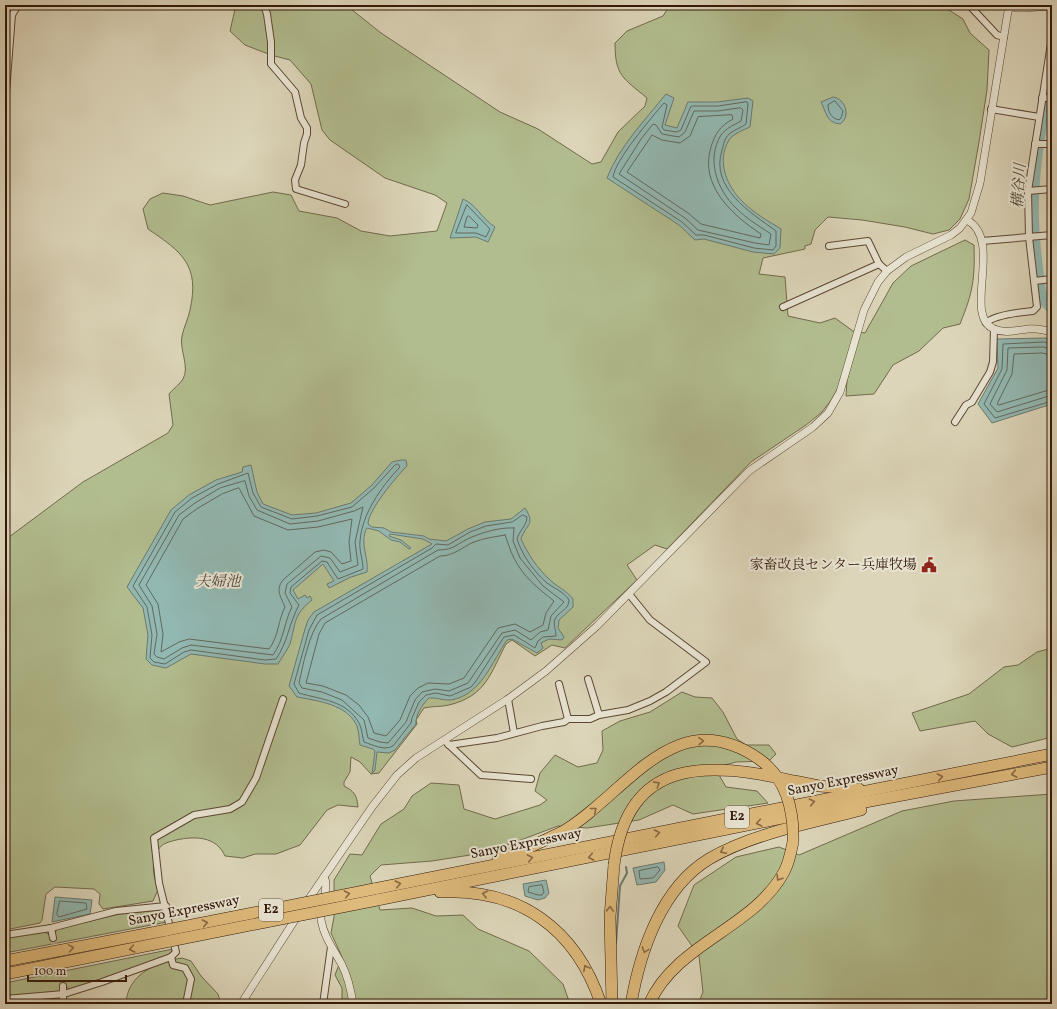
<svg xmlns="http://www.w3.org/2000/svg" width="1057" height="1009" viewBox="0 0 1057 1009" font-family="Vollkorn,'Noto Serif JP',serif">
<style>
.green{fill:#b2bd8f;stroke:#726a4c}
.water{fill:#92b8b2;stroke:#6c786e}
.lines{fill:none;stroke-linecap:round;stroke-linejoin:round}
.shore{stroke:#62685d;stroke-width:1}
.stream{stroke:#6c786e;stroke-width:2}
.river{stroke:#92b8b2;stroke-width:12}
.minor-tunnel{stroke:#baaf96;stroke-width:6;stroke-dasharray:6 3;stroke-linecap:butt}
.minor-casing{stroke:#5d4734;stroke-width:8}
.tertiary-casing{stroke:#5d4734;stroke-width:8}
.motorway-casing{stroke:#331808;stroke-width:12}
.minor{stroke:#e8e4d2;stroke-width:6}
.tertiary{stroke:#e8e4d2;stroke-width:7}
.motorway{stroke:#deba7c;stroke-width:11}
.motorway-bridge-casing{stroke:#331808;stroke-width:12;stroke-linecap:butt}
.motorway-bridge{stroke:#deba7c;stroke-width:11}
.oneway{stroke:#886942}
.labels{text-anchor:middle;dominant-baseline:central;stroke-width:4;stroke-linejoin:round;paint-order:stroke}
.shield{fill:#e8e4d2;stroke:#695545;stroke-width:1}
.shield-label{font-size:13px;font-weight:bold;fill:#331808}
.poi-label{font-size:14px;fill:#331808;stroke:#e8e4d2;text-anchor:end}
.street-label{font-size:14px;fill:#331808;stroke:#e8e4d2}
.water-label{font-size:15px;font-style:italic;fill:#50483b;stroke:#e8e4d2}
</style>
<rect width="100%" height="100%" fill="#dcd5b9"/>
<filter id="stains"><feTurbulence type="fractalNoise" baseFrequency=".005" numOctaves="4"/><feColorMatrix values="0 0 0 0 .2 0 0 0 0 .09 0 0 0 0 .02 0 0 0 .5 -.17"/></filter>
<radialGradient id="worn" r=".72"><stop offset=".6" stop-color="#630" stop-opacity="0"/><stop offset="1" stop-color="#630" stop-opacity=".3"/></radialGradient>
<g class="green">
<path d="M236,5H346L381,33L500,112L538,129L592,164L601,162L618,132L645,106L647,98C623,78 615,76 615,43L627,31L663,16L670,5H941L963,19L970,33L989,50L987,90L979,142L969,199L960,219L949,230L933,234L905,227L862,220L828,217L815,230L811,244L805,246V249L763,258L759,274L785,277L788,316L820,323L835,318L853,331L865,333L893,283L911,266L965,240L974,245C975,279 973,292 960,324L943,328L919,351L893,365L874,394L846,396L847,380L852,362L832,399L822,412L806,425L751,462L667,549L655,545L627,565L637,580L565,648L552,645L535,656L512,640L506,644C490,674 486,696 449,705C441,707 432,706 424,708L416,720L417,724L379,773L371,774L360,762L351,757L350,772L344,782V786C354,791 357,795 358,807L338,805L327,810L300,845L276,854H255L243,858L225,856C216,836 195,836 176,840C169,842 162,843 158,850C150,862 154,878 158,890L153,901L103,909L99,904L100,894L94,889L55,887L46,894L42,920L40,923L5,930V540L83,482L168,433L173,425L169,394C173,389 180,384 183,379C190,367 179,349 182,336C184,327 188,319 190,310C200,265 182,252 148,229L143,209L150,199L163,193L183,196L210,205L273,192L291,195L299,211L337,218L361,231L390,236L437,231L447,203L435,195L385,178L330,140L322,130L311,84L290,60L271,55L245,45L230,31Z"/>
<path d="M1052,648V737L1012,747L988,734L975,721L920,731L912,713L969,694L1004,667L1018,665L1037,652Z"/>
<path d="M682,692L695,697L712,698L723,712L737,739L746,745H769L776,754L769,761L736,762L715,768L726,787L757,791L768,803L693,814L673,805L639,820L587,828L558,826L489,852L432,861L381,865L370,876L380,910L412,908L436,916L463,915L478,929L529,951L563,984L570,1004H342V988L335,975L342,957L331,933L334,917V880L350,854L362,855L381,824L404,809L412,796L431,783L459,785L464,809L495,819L540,805L547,800L535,791L540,773L555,755L578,767L597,763L603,750L602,731L620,721L650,712Z"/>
<path d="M1052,794V1004H698L703,992L699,956L678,926L694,885L736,857L779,847L799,855L902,811L954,801Z"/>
<path d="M160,910L164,914L167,922L5,953V937L45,932L50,935L55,933L57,929L120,914Z"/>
<path d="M173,949L169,956L71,990L65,986L58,992L5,996V983Z"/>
<path d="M182,958L191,961L201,976L218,994L221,1004H126C127,974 157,962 182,958Z"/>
</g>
<g class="water">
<path d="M666,94L674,98L665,125L677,128L688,102H717L748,98L753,101L750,127C743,130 733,134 729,140C716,161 727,187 743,202C754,213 768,221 781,229L780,248L774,254L753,252L704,239L695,240L679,225L607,178C619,147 645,120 666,94Z"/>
<path d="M833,97C846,99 851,117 840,124C826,123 826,111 821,102Z"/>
<path d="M463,199C477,205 481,218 495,227L488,242L476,237L450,238Z"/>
<path d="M1046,338L1052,341V404L992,423L978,404L998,368L997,339Z"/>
<path d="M401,460H406L407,466C397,476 368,510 368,524L372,527L384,528L391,532L424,536L429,539L446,541L468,529L485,522L511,519L525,508C536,525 526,524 521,539C528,554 537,568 549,579C557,587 566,590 573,599V607L559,620L558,628L564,637L562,640L549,639L541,643L543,648L537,653L512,639L507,640C492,662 481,695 451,700C444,701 436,697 429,698C423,703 415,716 416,724L395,750L389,753L377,752L375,770L372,774L375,751L373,749L360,745C359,739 359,732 357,726C347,704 318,701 297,697L289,686L305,629L308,620L314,612L432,544L423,539L390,534L389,536L401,540L411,548L409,549L400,542L391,540L379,531L367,528C359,542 369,558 367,572L351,577L329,588L327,584L334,581L323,564L293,590L298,599L305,595L307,598L310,596L312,600C293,615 296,623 290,644C287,651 282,657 278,664H265L191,654L166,668L152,665L146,659L148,635L143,608L127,587L171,510L189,495L216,480L242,472L243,467L251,465L257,492L263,504L292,515L316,513L351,503L372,485L392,462Z"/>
<path d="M664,862L665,870L656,882L637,885L633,868Z"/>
<path d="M546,880L549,893L545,898L538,900L525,896L523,884Z"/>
<path d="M55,897L92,900L90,914L52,922Z"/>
</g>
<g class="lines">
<g class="shore">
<path d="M835,101L843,111L841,118L839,120C831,118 828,112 828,105Z"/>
<path d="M747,102L748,104L746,124C739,129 730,131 726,138C724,141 723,146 722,150C710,188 750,212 776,231V246L773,250L754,248L704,235H696L682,222L613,177C615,160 652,117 664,103L667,105L662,127L664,130L677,132L681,130L691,106H718Z"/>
<path d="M741,108L743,110L741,121C734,125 726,128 721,135C706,159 717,190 736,208C747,219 759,226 771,234L769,245L755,243L698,230L685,218L619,174L641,139L653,124L656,125L662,134L679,137L685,132L694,111H717Z"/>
<path d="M732,115L733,119C720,126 715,134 711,147C699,185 732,215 761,234L760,238L701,224L688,213L627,172L652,135L662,140L680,143L690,136L698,117Z"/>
<path d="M467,205L490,229L486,237L476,233H456Z"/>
<path d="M469,216L478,225L477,228L464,227L467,217Z"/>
<path d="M1052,344L1044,342L1003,344L1002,369L984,404L995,418L1052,401"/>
<path d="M1052,349L1043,347L1008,348L1007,370L990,404L997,412L1052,395"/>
<path d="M1052,355L1042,353L1014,354L1012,374L997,404L999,405L1052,389"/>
<path d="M398,464L400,467C381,487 362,514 360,541C359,551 363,560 363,569L338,579L327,562L322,561L291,587L290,593L299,605C289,623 288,642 276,659L265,660L191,650L184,652L165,664L154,662L150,658L152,635L147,607L133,586L175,512L192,498L218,484L248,473L253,493L261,507L292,519L317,516L352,507L374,488L394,466Z"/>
<path d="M245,481L249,496L257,510L290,524L318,521L354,511L363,507L355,542L358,565L340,572L330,558L321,556L287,584L285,593L292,607C284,622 284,640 273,655L191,645L182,648L164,659L157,657L154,654L157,634L152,606L139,585L179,515L195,503L220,488Z"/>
<path d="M239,488L254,516L288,530L318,527L352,519L349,542L351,561L342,564L331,552L324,550L315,552L283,580C275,590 281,597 285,607C278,620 279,636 269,649L189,639L179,642L161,652L163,634L158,604L146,585L183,519L198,508L222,494Z"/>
<path d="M523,515L527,517C527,525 519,531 517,539C522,555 535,573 547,583C555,589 564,592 569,600C569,610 559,611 555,619C553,625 556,630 556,636L543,637L538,641L535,648L514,635L504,637L476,681L471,687L450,696L436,693L426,695L419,702L412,718L411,723L393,746C384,751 373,745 364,742C362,736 362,728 359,723C346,700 322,700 299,693L294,684L309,630L317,615L432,548L436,544L448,545L470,532L486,526L512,522Z"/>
<path d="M514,528L513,541L520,558L543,586L564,602L551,616L548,630L540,632L531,640L515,630L502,633L468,683L449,691L435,689L422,692L415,700L406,722L388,743L380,742L368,738L364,720L342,700L322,692L302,688L299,683C303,665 309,633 321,619L438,550C455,550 457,543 472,537C484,532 501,527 514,528Z"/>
<path d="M505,535C508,542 510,551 514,558C523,577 539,589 554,601L546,613L543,625L530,632L515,624L498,628L464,678L449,684L428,683L418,688L410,696L400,720L386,736L374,733L368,717L359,705L346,695L323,686L306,683L319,634L325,623L440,556C454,556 462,547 474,542C484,538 494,537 505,535Z"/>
<path d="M658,867L660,870L653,878L640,879L639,871Z"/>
<path d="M542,885L544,892L542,895H538L528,892L529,887Z"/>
<path d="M60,901L86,903L87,909L59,917L57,914Z"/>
</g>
<path class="stream" d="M616,943L620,886L627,873L626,867"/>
<path class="river" d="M1052,64C1044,108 1034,155 1033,200C1032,230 1036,261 1040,291L1043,299L1052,308"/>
<path class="minor-tunnel" d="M53,938L63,986"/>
<g class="minor-casing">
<g id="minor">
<path d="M264,5L267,14L271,42V64L295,92L301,118L307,128V134L304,143L301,165L295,180L296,189L345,204"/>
<path d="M969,5L997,35L1004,37"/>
<path d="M1042,98H1052"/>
<path d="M5,105L12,15L18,5"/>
<path d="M991,109L1039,117"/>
<path d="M1035,144H1052"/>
<path d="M1028,191L1052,189"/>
<path d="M982,241L1052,235"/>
<path d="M829,246L868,241L879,264"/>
<path d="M1034,281L1052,279"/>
<path d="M783,307L879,264L887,271"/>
<path d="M986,323C994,315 1022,312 1033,311L1037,307L1029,237L1028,191L1052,37"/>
<path d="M955,422L966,405L972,402L990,372L993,362L994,329"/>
<path d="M588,679L599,715"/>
<path d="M559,684L568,719"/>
<path d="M508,699L514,733"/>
<path d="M447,743L481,775L531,779"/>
<path d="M449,745L497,738L542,726L564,722L568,719H590L599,715L628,710L650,701L666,692L706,662L650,620L629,594"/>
<path d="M51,928L53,938"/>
<path d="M5,935L51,928L116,911L166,906"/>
<path d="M171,957L173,965L185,968L191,979L186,1004"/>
<path d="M63,986V1004"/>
<path d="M5,999L64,994L102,982L171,957L176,952L159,883L154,838L194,815L230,809L242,802L256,778L283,699"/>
<path d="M323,1004L331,947"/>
</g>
</g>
<g class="tertiary-casing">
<g id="tertiary">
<path d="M1009,8H1024L1052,6"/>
<path d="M967,220C1004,240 962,316 994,329C1005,334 1017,330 1028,329C1036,328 1044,330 1052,332"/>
<path d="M324,877C330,885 320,908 321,920C324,937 334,950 342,965C348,977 351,990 353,1004"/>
<path d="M306,903L372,807L397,775L416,758L508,699L546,671L597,626L749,471L813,427L828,413L840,392L864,310L878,282L887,271L906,257L951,235L960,228L971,213L980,183L1009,5"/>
<path d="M241,1004L298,915"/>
</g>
</g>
<g class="motorway-casing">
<g id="motorway">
<path d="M794,781L819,786L859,789"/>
<path d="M498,858L528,848L562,832"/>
<path d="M374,889L1052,754"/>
<path d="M440,892C520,888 576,929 601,1004"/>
<path d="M377,900L817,811L1052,767"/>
<path d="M5,961L167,930"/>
<path d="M5,974L170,941"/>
<path d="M612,1004L610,917L614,865"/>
<path d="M631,1004C640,952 661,888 709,859C753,833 812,823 861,810"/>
<path d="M649,1004C677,942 753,929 784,872C789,863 791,852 793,842"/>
</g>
</g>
<use href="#minor" class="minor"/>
<use href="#tertiary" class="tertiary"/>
<use href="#motorway" class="motorway"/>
<g class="motorway-bridge-casing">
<g id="motorway-bridge">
<path d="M562,832C626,795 674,700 759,759C787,779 794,811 793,842"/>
<path d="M614,865C628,755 709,762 794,781"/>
<path d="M167,930L374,889"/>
<path d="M170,941L377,900"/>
</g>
</g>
<use href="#motorway-bridge" class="motorway-bridge"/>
</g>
<defs><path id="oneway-chevron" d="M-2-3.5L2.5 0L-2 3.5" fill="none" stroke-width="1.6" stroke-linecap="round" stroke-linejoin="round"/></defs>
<g class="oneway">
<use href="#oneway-chevron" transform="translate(701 741) rotate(-2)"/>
<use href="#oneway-chevron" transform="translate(1014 774) rotate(169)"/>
<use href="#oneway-chevron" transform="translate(940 777) rotate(-11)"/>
<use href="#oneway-chevron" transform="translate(657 784) rotate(-32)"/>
<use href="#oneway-chevron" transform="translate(812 802) rotate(-11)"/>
<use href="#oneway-chevron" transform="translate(594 810) rotate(-39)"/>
<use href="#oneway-chevron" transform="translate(759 823) rotate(169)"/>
<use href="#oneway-chevron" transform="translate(657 833) rotate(-11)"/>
<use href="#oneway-chevron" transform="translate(723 851) rotate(154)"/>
<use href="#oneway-chevron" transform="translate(591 857) rotate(169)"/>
<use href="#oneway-chevron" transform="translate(530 858) rotate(-11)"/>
<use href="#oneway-chevron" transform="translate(779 878) rotate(123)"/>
<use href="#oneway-chevron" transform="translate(398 884) rotate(-11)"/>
<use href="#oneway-chevron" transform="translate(347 894) rotate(-11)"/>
<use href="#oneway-chevron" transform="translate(485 894) rotate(-168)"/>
<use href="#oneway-chevron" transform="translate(610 909) rotate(-88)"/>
<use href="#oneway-chevron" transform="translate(205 923) rotate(-11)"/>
<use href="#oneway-chevron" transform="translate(71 948) rotate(-10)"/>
<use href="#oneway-chevron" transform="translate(132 949) rotate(169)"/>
<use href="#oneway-chevron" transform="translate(645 950) rotate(110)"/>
<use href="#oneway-chevron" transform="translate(586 968) rotate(-118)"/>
</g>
<defs>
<g id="civic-bare" transform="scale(1.2)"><path d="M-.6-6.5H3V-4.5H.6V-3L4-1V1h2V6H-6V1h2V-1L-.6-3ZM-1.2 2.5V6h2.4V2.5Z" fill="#8f2418" stroke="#e8e4d2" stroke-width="2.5" paint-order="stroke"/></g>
</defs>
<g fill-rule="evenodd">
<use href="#civic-bare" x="929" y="565"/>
</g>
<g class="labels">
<g class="shield">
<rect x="725" y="806" width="24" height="22" rx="3"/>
<rect x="259" y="899" width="24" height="22" rx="3"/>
</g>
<g class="shield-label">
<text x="737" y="817">E2</text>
<text x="271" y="910">E2</text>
</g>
<g class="poi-label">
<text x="917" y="565">家畜改良センター兵庫牧場</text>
</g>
<g class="street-label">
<text transform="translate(843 781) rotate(-11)">Sanyo Expressway</text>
<text transform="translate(526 844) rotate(-11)">Sanyo Expressway</text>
<text transform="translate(184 911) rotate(-11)">Sanyo Expressway</text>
</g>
<g class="water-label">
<text transform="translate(1020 186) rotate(-86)">構谷川</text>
<text x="218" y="582">夫婦池</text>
</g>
</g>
<rect width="1057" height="1009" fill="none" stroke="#dcd5b9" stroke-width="20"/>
<rect x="6" y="6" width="1045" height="997" fill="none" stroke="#331808" stroke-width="2"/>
<rect x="10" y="10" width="1037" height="989" fill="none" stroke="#331808"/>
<path d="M28 975v6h98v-6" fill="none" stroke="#331808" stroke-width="2"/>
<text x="34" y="975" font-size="12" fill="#331808" stroke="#e8e4d2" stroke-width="3" paint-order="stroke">100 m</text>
<rect width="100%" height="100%" filter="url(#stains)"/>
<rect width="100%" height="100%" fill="url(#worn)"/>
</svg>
